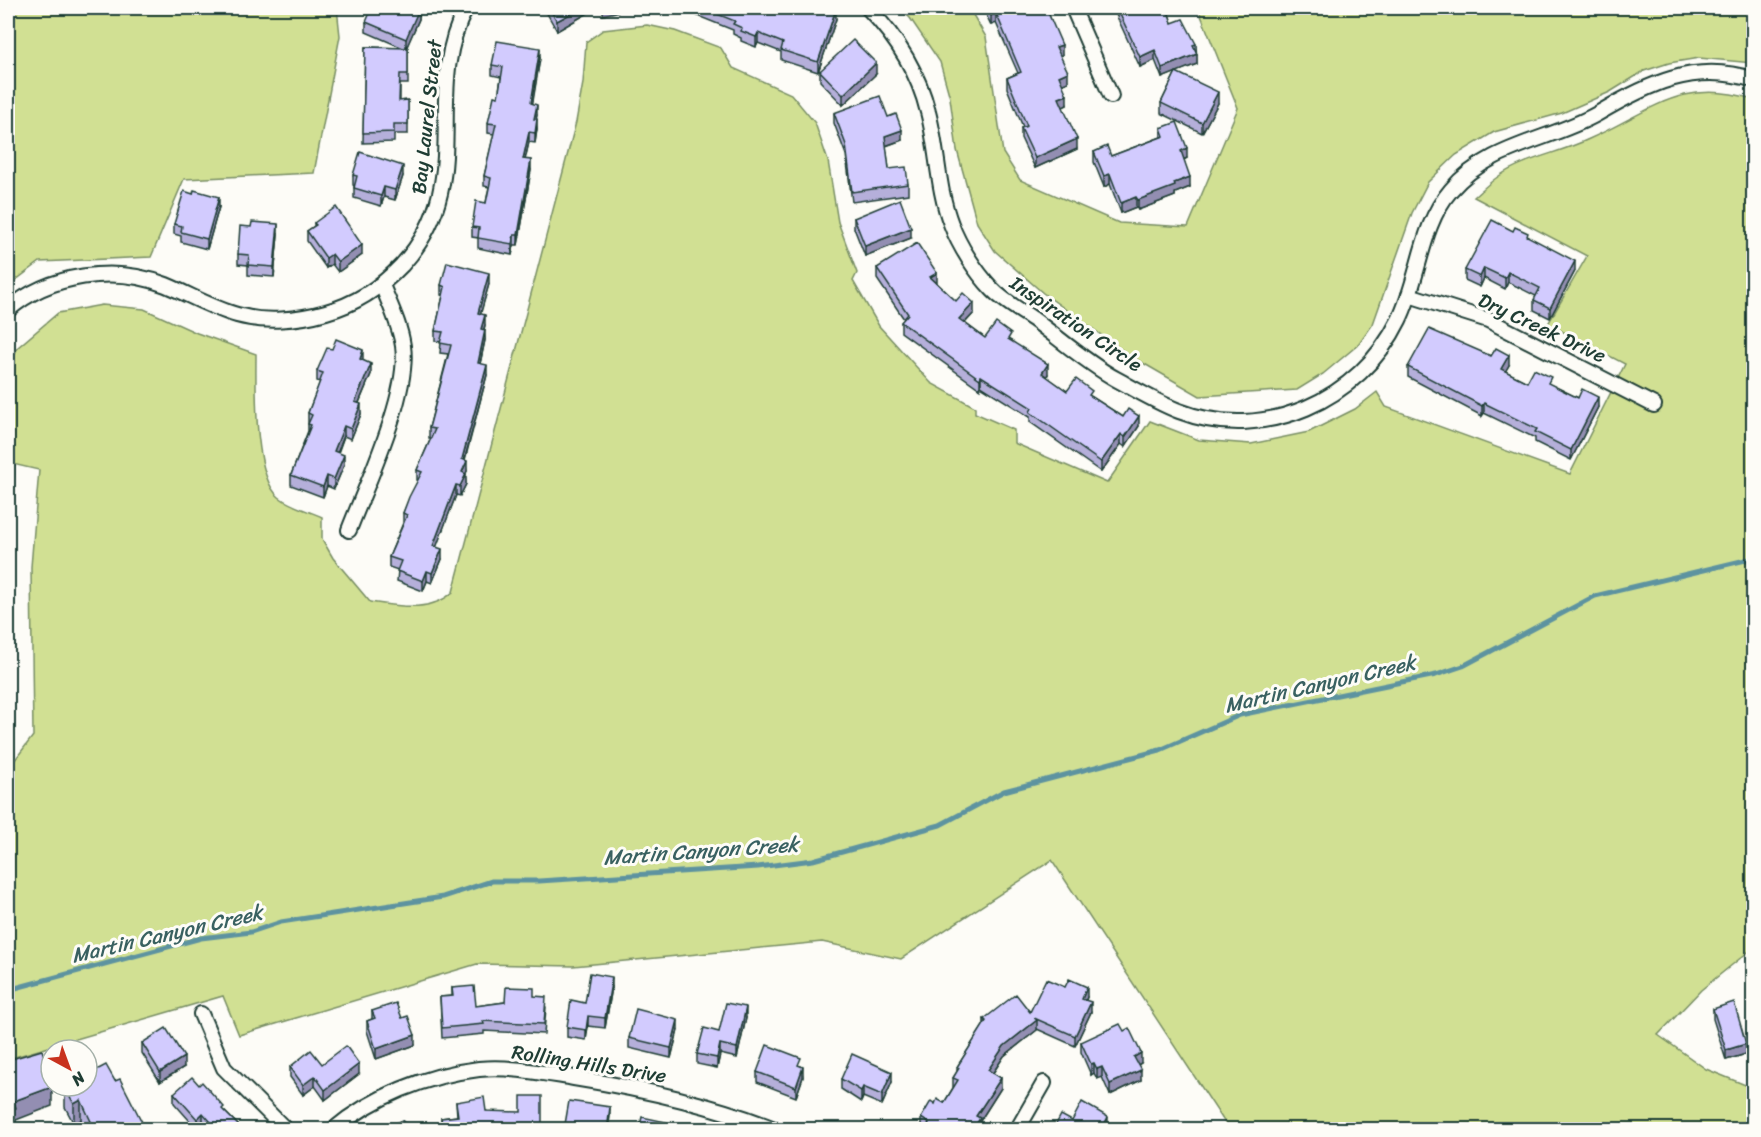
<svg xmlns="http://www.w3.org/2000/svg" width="1761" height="1137" viewBox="0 0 1761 1137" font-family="Sriracha,sans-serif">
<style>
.green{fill:#d1e093;stroke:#788e64;stroke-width:1.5}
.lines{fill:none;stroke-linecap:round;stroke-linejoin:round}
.stream{stroke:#5d93a0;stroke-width:5}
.street-casing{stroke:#1f3d34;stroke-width:18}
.street{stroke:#fdfcf7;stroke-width:14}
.wall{fill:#b5afda;stroke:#1f3d34;stroke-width:1.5}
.shaded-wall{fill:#938eb2;stroke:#1f3d34;stroke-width:1.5}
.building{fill:#d2cbfe;stroke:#1f3d34;stroke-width:1.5}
.labels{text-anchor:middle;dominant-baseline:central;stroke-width:6;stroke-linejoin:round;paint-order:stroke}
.street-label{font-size:20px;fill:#1f3d34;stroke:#fdfcf7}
.water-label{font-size:21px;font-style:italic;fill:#396161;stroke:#fdfcf7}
</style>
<rect width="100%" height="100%" fill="#fdfcf7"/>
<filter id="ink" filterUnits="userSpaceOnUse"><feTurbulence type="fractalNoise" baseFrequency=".0167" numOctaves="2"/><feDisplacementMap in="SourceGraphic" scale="12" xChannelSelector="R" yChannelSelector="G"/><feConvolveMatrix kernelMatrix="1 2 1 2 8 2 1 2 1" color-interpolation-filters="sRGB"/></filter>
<g filter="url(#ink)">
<g class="green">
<path d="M8,8H337L340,36L314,173L184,179L151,257L40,262L8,286Z"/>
<path d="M899,8H969L986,37L1003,153L1020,180L1119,223L1188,227L1238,108L1198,8H1753V63L1699,58L1669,63L1644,71L1610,92L1562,113L1494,132L1456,155L1428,182L1412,213L1373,324L1359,344L1323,374L1297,390L1200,396L1129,355L1043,293L995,251L977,223L957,150L950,98L940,62L910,18Z"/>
<path d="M647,25L675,31L721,48L733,68L791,94L815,123L828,161L838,222L857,273L853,281L879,326L931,383L975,407V413L1014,430V443L1107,483L1150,421L1199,440L1251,444L1309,432L1355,409L1377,392L1386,407L1570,474L1625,364L1548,324L1587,256L1474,197C1482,190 1490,182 1499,176C1525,158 1560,153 1589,139C1651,112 1680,77 1753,99V948L1701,990L1658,1035L1706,1069L1753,1088V1129H1229L1052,860L901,959L822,942L573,966L477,964L239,1035L223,996L8,1059V769L33,736L31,567L39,470L8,463V372L17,348L58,313L102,305L144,309L197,333L256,354C256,386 253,476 279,497C290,506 309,511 322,517V539L333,558L370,602C398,606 431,613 453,592L576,122L583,83L586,42L603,30Z"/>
</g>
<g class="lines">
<path class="stream" d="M8,990L201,938L251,932L281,922L443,897L492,881H539L758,867L813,860L940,825L1004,791L1160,750L1240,715L1436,675L1463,666L1595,596L1754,558"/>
<g class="street-casing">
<g id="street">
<path d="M868,8C896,37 918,71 928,112C938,149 937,188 951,224C959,246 976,272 992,289C1003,301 1020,310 1033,319C1060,339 1087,363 1116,379C1136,390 1158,403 1179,411C1264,444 1360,400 1399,320C1420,278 1420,226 1451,190C1489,145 1549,141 1597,114C1646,85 1695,60 1754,80"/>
<path d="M1073,8L1111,96"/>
<path d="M1409,295L1488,320L1654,405"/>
<path d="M8,310C49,274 115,265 166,285C190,295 212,308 237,315C265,323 298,320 326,312C356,304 381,287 402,265C479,180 420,95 466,8"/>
<path d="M349,530C367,483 410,393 403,346C400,325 390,305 382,285"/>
<path d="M201,1014L224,1068L286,1130"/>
<path d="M333,1130C372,1097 427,1075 479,1069C510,1066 543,1073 574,1078C644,1089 711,1104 777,1130"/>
<path d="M1017,1130L1044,1083"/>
</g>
</g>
<use href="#street" class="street"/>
</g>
<g class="wall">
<path d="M544,8H588V13L557,31Z"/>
<path d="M693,8H802L836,19L818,72L781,60V52L758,43L756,47L741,41V38L733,34V30L693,14Z"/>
<path d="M983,8H1049V10L1048,11L1062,55H1060L1068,82L1062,85L1067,105L1062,107L1077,149L1035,168L1021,138V128L1023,127L1007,88V78L1018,73L996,23L991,25Z"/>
<path d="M1113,8H1167L1172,23L1196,44L1197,64L1176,72L1218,103L1202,133L1161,113V103L1176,72L1162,78L1155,60L1140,67Z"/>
<path d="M419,10V19L406,48H408V84H400V101L408,100V134H394V142L363,143L365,47L403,48L366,32V22Z"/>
<path d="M540,58L532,104L537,115L536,119L537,129L535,143L529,142L525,159L531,170L518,245H514L512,255L478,248V238L472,237V227L486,203L489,187L484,186V176L494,134L488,133V123L498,97L501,77L492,75V65Z"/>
<path d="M820,71L876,74L843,105L820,81Z"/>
<path d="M834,113L888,117L902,140L886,146L889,169L908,184V194L852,202L846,155L834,123Z"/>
<path d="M1161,128L1187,158L1184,160L1190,187L1175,193V196L1138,210L1136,207L1121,213L1110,184L1104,187L1094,162V152L1111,156L1161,137Z"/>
<path d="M353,175L403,176L395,200L384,197L381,206L354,198V186L353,185Z"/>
<path d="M219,207L207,249L181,242V236L174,234V224Z"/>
<path d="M854,218L911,238L865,256L854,228Z"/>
<path d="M314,223L362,255L338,272L332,264L326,268L307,241V231L314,226Z"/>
<path d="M1513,231L1528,237L1575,271L1550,318L1534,310V300L1536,296L1508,282L1505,289L1484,278L1480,287L1465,280V270Z"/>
<path d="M278,234L274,277L248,275V265L238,264V254Z"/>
<path d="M877,268L937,283L956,301L974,313L965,323L985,338L1011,341L1048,374L1047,377L1067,391L1092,397L1123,417L1139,426L1125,447L1121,444L1101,472L1030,422V417L981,386L980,389L901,332V322L904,319L877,279Z"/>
<path d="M489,284L480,314L485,325L484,330L485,340L480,364L487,375L465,460L467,471L465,474L466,484L460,496L456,495L436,547L442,559L432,583L427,581L423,591L397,581L398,570L389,567V557L403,523V513L418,481L417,480V470L431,438H429V428L448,354L440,353L441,342L435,341V331L443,296L441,295V285Z"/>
<path d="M363,360L371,374L359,403L361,414L351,439L344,436L338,453L344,465L334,489L327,486L323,497L291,485V475L308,431V413L320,382L317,381V371Z"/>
<path d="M1509,365L1505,371L1527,382L1551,385L1598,407L1571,460L1535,442V438L1484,413L1482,416L1408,377V367Z"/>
<path d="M8,462L14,473L10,506H8Z"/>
<path d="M612,987L605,1028L588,1026L586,1040L567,1037V1027L585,1003Z"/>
<path d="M452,988L476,1006L505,1002L534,996L546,1007L544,1034L484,1031V1034L442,1038L440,997L452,996Z"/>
<path d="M1087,997L1086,1000L1091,1012L1075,1046L1037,1029V1030L1004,1056L993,1073L1001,1088L980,1121L979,1130H923L921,1128V1118L935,1104L944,1103L953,1088V1078L957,1072V1067L984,1025V1019L1030,1012Z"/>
<path d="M1713,1009L1746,1054L1726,1060L1713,1019Z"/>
<path d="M372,1011L402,1018L415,1045L376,1059L367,1031V1021L372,1019Z"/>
<path d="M746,1018L737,1058L720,1054L717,1068L697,1064V1054L719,1032Z"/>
<path d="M678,1030L671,1058L629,1048V1038Z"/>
<path d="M1081,1042L1141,1063L1138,1065L1141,1080L1110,1095L1102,1077L1097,1079L1094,1073L1091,1075L1081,1052Z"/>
<path d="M142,1043L184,1067L160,1082L142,1053Z"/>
<path d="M322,1064L359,1074L325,1100L315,1086L303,1095L290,1077V1067Z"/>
<path d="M801,1066L803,1077L796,1097L757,1082V1072Z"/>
<path d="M841,1079L892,1082L882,1105L863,1097L861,1102L841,1089Z"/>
<path d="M115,1081L146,1130H85L81,1120L74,1124L65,1107V1087Z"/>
<path d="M174,1093L224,1111L243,1130H209L203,1123L197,1129L174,1103Z"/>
<path d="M456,1102L486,1111L542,1130H442L441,1118L457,1116Z"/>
</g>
<g class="shaded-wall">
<path d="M414,8H420L419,10V19L406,49V39Z"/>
<path d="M581,8H588V13L557,31V21Z"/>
<path d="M603,8H633L603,15Z"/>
<path d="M652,8H665L652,10Z"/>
<path d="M836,9V19L818,72V62Z"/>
<path d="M996,13V23L991,25V15Z"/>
<path d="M758,33V43L756,47V37Z"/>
<path d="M1062,45V55L1056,57V47Z"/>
<path d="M540,48V58L531,114V103Z"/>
<path d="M1155,50V60L1140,67V57Z"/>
<path d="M1197,54V64L1162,78V68Z"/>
<path d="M876,63V74L843,105V95Z"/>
<path d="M1068,72V82L1059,86V76Z"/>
<path d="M1218,92V103L1202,133V123Z"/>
<path d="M1067,95V105L1059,109V98Z"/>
<path d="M537,105V115L534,129V119Z"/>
<path d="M537,119V129L535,143V133Z"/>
<path d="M902,130V140L885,146V136Z"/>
<path d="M529,132V142L523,169V159Z"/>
<path d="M1077,139V149L1035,168V158Z"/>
<path d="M1187,148V158L1181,161V151Z"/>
<path d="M531,160V170L518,245V235Z"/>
<path d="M403,166V176L395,200V190Z"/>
<path d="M1110,174V184L1104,187V176Z"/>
<path d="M1190,177V187L1175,193V196L1138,210V200L1174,183Z"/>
<path d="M384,187V197L381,206V196Z"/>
<path d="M219,197V207L207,249V239Z"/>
<path d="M1136,197V207L1121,213V203Z"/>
<path d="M278,224V234L274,277V267Z"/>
<path d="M911,228V238L865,256V246Z"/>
<path d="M514,235V245L512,255V244Z"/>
<path d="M362,245V255L338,272V262Z"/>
<path d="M332,254V264L326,268V258Z"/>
<path d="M1575,261V271L1550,318V308Z"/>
<path d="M1484,268V278L1480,287V277Z"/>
<path d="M1508,272V282L1505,289V278Z"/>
<path d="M489,273V284L478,323V313Z"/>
<path d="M937,273V283L930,277Z"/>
<path d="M974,303V313L959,329V319Z"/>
<path d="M485,315V325L481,339V329Z"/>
<path d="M485,330V340L478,373V363Z"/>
<path d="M363,350V360L360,359Z"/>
<path d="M1509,355V365L1501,379V369Z"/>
<path d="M371,364V374L355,412V402Z"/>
<path d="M1048,364V374L1042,384V373Z"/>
<path d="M487,365V375L462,469V459Z"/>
<path d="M981,376V386L980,389V379Z"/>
<path d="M1598,397V407L1571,460V450Z"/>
<path d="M1484,403V413L1482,416V406Z"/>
<path d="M361,404V414L351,439V429Z"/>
<path d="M1139,416V426L1125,447V437Z"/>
<path d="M344,426V436L334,461V451Z"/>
<path d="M1121,434V444L1101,472V462Z"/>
<path d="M344,455V465L334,489V479Z"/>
<path d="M467,461V471L462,482V472Z"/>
<path d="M14,463V473L10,506V496Z"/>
<path d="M466,474V484L460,496V486Z"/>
<path d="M327,476V486L323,497V487Z"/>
<path d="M456,485V495L433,556V546Z"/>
<path d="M442,549V559L432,583V573Z"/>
<path d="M427,571V581L423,591V581Z"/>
<path d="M612,977V987L605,1028V1018Z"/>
<path d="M1087,987V997L1082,1009V999Z"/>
<path d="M1091,1002V1012L1075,1046V1036Z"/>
<path d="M746,1007V1018L737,1058V1048Z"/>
<path d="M588,1016V1026L586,1040V1030Z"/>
<path d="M678,1020V1030L671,1058V1048Z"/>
<path d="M1037,1020V1030L1004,1056L988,1080V1070L1004,1046Z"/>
<path d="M415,1035V1045L376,1059V1049Z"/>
<path d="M720,1044V1054L717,1068V1058Z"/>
<path d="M1746,1044V1054L1726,1060V1050Z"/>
<path d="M1141,1053V1063L1134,1067V1057Z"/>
<path d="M184,1057V1067L160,1082V1072Z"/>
<path d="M1094,1063V1073L1091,1075V1064Z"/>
<path d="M359,1064V1074L325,1100V1090Z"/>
<path d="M803,1067V1077L796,1097V1087Z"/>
<path d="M1102,1067V1077L1097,1079V1069Z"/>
<path d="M1141,1070V1080L1110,1095V1084Z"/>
<path d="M892,1072V1082L882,1105V1095Z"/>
<path d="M315,1076V1086L303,1095V1085Z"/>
<path d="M1001,1078V1088L980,1121V1128L979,1130H973L976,1116Z"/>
<path d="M52,1087V1106L16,1120V1127L8,1129V1110L14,1101Z"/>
<path d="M863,1087V1097L861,1102V1091Z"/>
<path d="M81,1100V1120L74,1124V1104Z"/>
<path d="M610,1107V1117L608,1130H607Z"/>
<path d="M203,1113V1123L197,1129V1119Z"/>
<path d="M1108,1117V1127L1107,1130H1101Z"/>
</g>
<g class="building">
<path d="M372,8H415L419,9L406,39L366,22Z"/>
<path d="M549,8H581L557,21Z"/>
<path d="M702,8H802L817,12L818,8H832L836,9L818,62L781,50L783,43L758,33L756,37L741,31L742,28L733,24L735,21Z"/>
<path d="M987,8H1046L1062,45L1056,47L1068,72L1059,76L1067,95L1059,98L1077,139L1035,158L1021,128L1027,126L1007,78L1021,72L996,13L991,15Z"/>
<path d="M1117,8H1167L1172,23L1183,19L1196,44L1193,45L1197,54L1162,68L1155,50L1140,57Z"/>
<path d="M853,40L876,63L843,95L820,71Z"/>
<path d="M497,41L540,48L531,103L537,105L534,119H537L535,133L529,132L523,159L531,160L518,235H514L512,244L478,238L479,228L472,227L476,201L486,203L491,178L484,176L496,124L488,123L494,96L498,97L503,67L492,65Z"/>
<path d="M365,47L408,48V74H400L399,101L408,100V124H394V132L363,133Z"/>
<path d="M1176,72L1218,92L1202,123L1161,103Z"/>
<path d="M880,96L888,117L896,114L902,130L885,136L889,169L906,167L908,184L852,192L846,145L834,113Z"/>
<path d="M1177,122L1187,148L1181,151L1190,177L1174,183L1175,186L1138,200L1136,197L1121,203L1110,174L1104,176L1094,152L1107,146L1111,156L1164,136L1161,128Z"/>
<path d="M360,152L403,166L395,190L384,187L381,196L354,188L357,176L353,175Z"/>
<path d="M194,190L219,197L207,239L181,232L182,226L174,224L184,191L193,194Z"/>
<path d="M900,199L911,228L865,246L854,218Z"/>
<path d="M336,207L362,245L338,262L332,254L326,258L307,231L316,225L314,223Z"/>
<path d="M1492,220L1513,231L1515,227L1528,233L1527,236L1575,261L1550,308L1534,300L1540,288L1508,272L1505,278L1484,268L1480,277L1465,270Z"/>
<path d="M252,222L278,224L274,267L248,265L249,255L238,254L240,226L251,227Z"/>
<path d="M917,243L937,273L930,277L956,301L963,293L974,303L959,319L985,338L996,323L1011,334L1008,339L1048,364L1042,373L1067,391L1076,379L1092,391L1089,395L1123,417L1128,409L1139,416L1125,437L1121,434L1101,462L1030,412L1032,408L981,376L980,379L901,322L908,314L877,268Z"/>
<path d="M447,262L489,273L478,313L485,315L481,329L485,330L478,363L487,365L462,459L467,461L462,472L466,474L460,486L456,485L433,546L442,549L432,573L427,571L423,581L397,571L401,561L389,557L407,515L403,513L409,497L422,472L417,470L435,429L429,428L451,345L440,343L443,332L435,331L445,287L441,285Z"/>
<path d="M1429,329L1491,356L1496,348L1509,355L1501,369L1527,382L1534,369L1551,377L1548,383L1578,398L1582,389L1598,397L1571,450L1535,432L1537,429L1484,403L1482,406L1408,367Z"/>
<path d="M336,339L363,350L360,359L371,364L355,402L361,404L351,429L344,426L334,451L344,455L334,479L327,476L323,487L291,475L311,425L308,424L312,415L308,413L323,373L317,371L327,348L332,349Z"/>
<path d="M8,462L14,463L10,496H8Z"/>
<path d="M590,973L612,977L605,1018L588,1016L586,1030L567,1027L571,1000L585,1003Z"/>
<path d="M1046,979L1065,987L1069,979L1087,987L1082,999L1091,1002L1075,1036L1034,1018L1037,1020L1004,1046L988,1070L1001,1078L976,1116L980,1118L973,1130H925L929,1123L921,1118L931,1101L935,1104L937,1099L944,1103L958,1080L953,1078L959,1068L957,1067L986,1021L984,1019L1016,994L1030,1012Z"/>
<path d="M474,986L476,1006L505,1002L506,987L534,988V996L546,997L544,1024L483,1021L484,1024L442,1028L440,997L453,996L452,988Z"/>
<path d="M1734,1002L1746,1044L1726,1050L1713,1009Z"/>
<path d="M396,1003L402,1018L408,1016L415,1035L376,1049L367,1021L375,1018L372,1011Z"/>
<path d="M726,1003L746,1007L737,1048L720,1044L717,1058L697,1054L704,1028L719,1032Z"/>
<path d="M636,1009L678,1020L671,1048L629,1038Z"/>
<path d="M1120,1024L1124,1031L1129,1028L1141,1053L1134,1057L1141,1070L1110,1084L1102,1067L1097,1069L1094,1063L1091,1064L1081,1042Z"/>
<path d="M166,1028L184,1057L160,1072L142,1043Z"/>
<path d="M767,1045L801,1058L798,1065L803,1067L796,1087L757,1072Z"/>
<path d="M346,1046L359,1064L325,1090L315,1076L303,1085L290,1067L311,1050L322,1064Z"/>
<path d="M42,1050L51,1081V1086L52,1087L14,1101L16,1108L8,1110V1060Z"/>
<path d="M852,1054L892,1072L882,1095L863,1087L861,1091L841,1079Z"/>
<path d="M106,1065L115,1081L120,1079L146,1130H95L81,1100L74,1104L65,1087L67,1086H87V1075Z"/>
<path d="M192,1077L199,1085L202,1082L224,1107L222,1109L243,1130H218L203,1113L197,1119L174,1093Z"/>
<path d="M521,1096H542V1130H501V1128L491,1130H443L441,1118L458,1116L456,1102L484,1097L486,1111L521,1112Z"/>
<path d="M569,1101L610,1107L607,1130H564Z"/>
<path d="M1082,1102L1108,1117L1101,1130H1053L1061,1115L1072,1121Z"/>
<path d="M642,1117L666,1122L665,1130H639Z"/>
<path d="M403,1120L410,1130H385V1128Z"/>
</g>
</g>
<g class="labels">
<g class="street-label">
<text transform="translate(427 117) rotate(-84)">Bay Laurel Street</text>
<text transform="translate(1076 324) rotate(34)">Inspiration Circle</text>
<text transform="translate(1542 328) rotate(25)">Dry Creek Drive</text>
<text transform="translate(589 1064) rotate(9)">Rolling Hills Drive</text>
</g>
<g class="water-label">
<text transform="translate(1320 684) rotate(-13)">Martin Canyon Creek</text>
<text transform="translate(701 851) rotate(-4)">Martin Canyon Creek</text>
<text transform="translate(167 934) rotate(-13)">Martin Canyon Creek</text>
</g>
</g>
<rect width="1761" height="1137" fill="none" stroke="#fdfcf7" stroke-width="30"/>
<rect x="15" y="15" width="1731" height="1107" fill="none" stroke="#1f3d34" stroke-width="2" filter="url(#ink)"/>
<g transform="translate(69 1068) rotate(139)"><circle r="28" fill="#fdfcf7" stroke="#a4b0a9" stroke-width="1.5"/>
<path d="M0-4.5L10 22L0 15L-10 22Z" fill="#c8321e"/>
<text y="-9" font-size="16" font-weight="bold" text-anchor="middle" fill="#1f3d34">N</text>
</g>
</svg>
